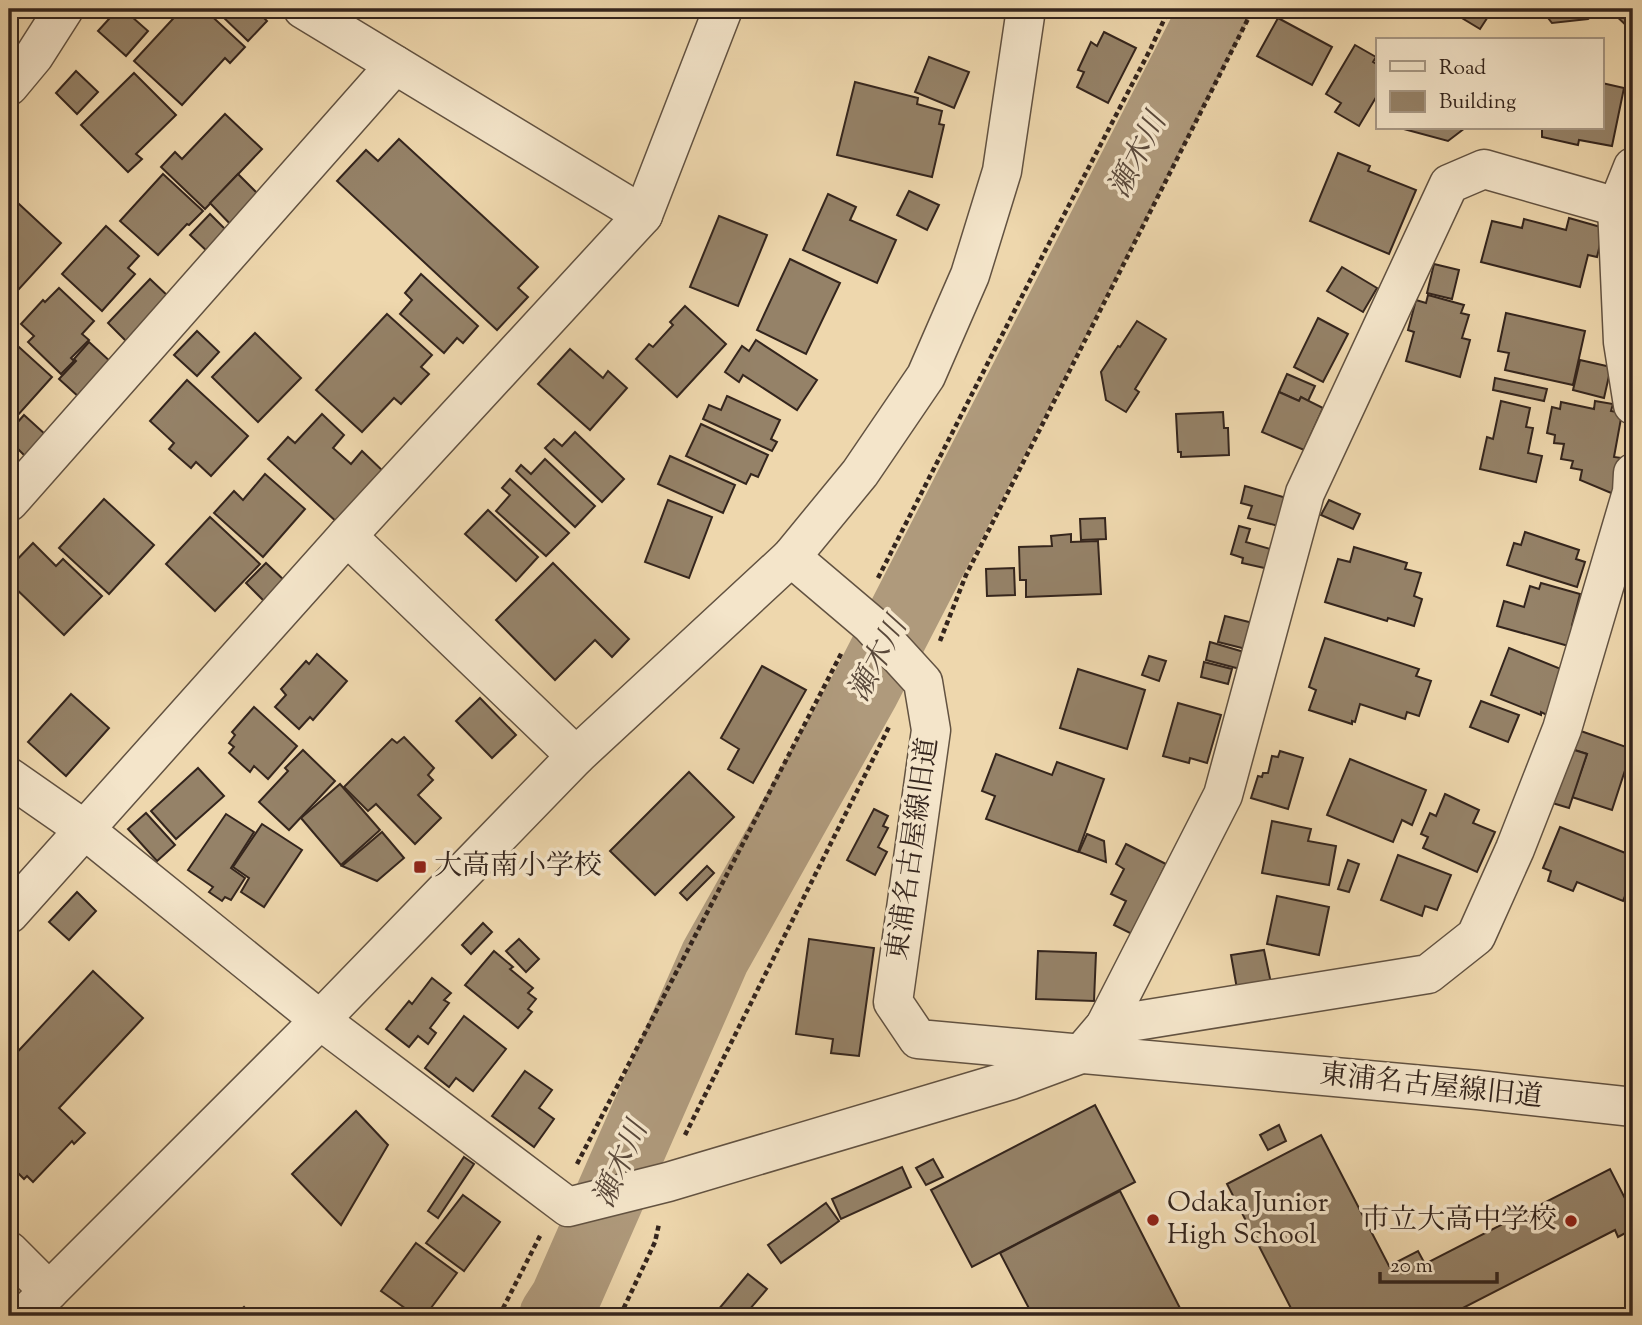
<svg xmlns="http://www.w3.org/2000/svg" width="1642" height="1325" viewBox="0 0 1642 1325" font-family="'Sorts Mill Goudy','Noto Serif JP',serif">
<style>
.lines{fill:none;stroke-linecap:round;stroke-linejoin:round}
.river{stroke:#af9a7c;stroke-width:70}
.building{fill:#958268;stroke:#34251d;stroke-width:2}
.minor-casing{stroke:#625241;stroke-width:41}
.tertiary-casing{stroke:#625241;stroke-width:41}
.path{stroke:#34251d;stroke-width:4.5;stroke-dasharray:5 3.5;stroke-linecap:butt}
.minor{stroke:#f4e5ca;stroke-width:38}
.tertiary{stroke:#f4e5ca;stroke-width:38}
.poi-dot{fill:#8f2418;stroke:#f4e5ca;stroke-width:2.5}
.labels{text-anchor:middle;dominant-baseline:central;stroke-width:7;stroke-linejoin:round;paint-order:stroke}
.street-label{font-size:28px;fill:#34251d;stroke:#f4e5ca}
.poi-label{font-size:28px;fill:#34251d;stroke:#f4e5ca;text-anchor:start}
.water-label{font-size:30px;font-style:italic;fill:#59483a;stroke:#f4e5ca}
</style>
<rect width="100%" height="100%" fill="#eed7ad"/>
<filter id="stains"><feTurbulence type="fractalNoise" baseFrequency=".00286" numOctaves="4"/><feColorMatrix values="0 0 0 0 .2 0 0 0 0 .09 0 0 0 0 .02 0 0 0 .5 -.17"/></filter>
<radialGradient id="worn" r=".72"><stop offset=".6" stop-color="#630" stop-opacity="0"/><stop offset="1" stop-color="#630" stop-opacity=".3"/></radialGradient>
<g class="lines">
<path class="river" d="M554,1316L565,1299L715,957L864,691L1215,9"/>
</g>
<g class="building">
<path d="M118,9H123L148,31L126,56L98,31Z"/>
<path d="M182,9H204L245,47L230,63L225,58L182,105L134,61Z"/>
<path d="M230,9H255L267,21L248,41L223,17Z"/>
<path d="M1455,9H1493L1480,29L1452,12Z"/>
<path d="M1541,9H1601L1588,19L1552,23Z"/>
<path d="M1613,9H1633V25L1630,29L1611,11Z"/>
<path d="M1278,18L1332,47L1312,85L1257,56Z"/>
<path d="M1104,32L1136,48L1108,103L1077,87L1084,72L1078,70L1091,42L1097,46Z"/>
<path d="M1355,45L1376,57L1373,62L1378,65V94L1359,126L1335,112L1341,103L1326,94Z"/>
<path d="M929,57L969,72L954,108L915,92Z"/>
<path d="M76,71L98,92L77,114L56,93Z"/>
<path d="M134,73L176,115L136,154L142,159L128,172L81,125Z"/>
<path d="M855,82L918,98L917,104L942,111L939,124L944,125L932,177L837,155Z"/>
<path d="M1602,83L1624,88L1612,146L1579,140L1578,145L1542,137V128H1602Z"/>
<path d="M225,114L262,149L205,209L161,167L175,152L182,159Z"/>
<path d="M1400,128H1465L1448,141Z"/>
<path d="M399,139L538,267L518,288L528,297L497,330L337,181L366,150L378,161Z"/>
<path d="M1338,153L1370,166L1368,171L1416,190L1389,254L1310,221Z"/>
<path d="M163,174L203,211L189,225L187,224L158,255L120,221Z"/>
<path d="M238,174L262,198L233,227L210,203Z"/>
<path d="M909,191L939,205L927,230L897,215Z"/>
<path d="M828,194L856,207L850,220L896,240L877,283L803,250Z"/>
<path d="M19,204L61,243L9,300V215Z"/>
<path d="M210,214L231,235L211,255L190,235Z"/>
<path d="M719,216L767,235L738,306L690,287Z"/>
<path d="M1569,218L1604,228L1597,257L1588,255L1580,287L1481,262L1492,221L1522,228L1524,219L1566,230Z"/>
<path d="M106,226L139,256L128,268L135,274L102,311L62,274Z"/>
<path d="M790,259L840,283L806,354L757,330Z"/>
<path d="M1434,264L1459,270L1452,299L1427,293Z"/>
<path d="M1342,267L1377,288L1363,312L1327,291Z"/>
<path d="M421,274L478,326L463,343L457,338L444,353L400,314L412,300L405,293Z"/>
<path d="M150,279L169,297L127,342L108,323Z"/>
<path d="M59,288L94,321L82,334L89,340L71,358L74,361L61,374L28,342L34,336L21,324L43,300L45,302Z"/>
<path d="M1428,295L1464,305L1461,313L1469,315L1462,338L1470,340L1460,377L1406,361L1414,332L1408,330L1416,300L1426,303Z"/>
<path d="M685,306L726,344L677,397L636,359L649,344L653,347L673,325L670,322Z"/>
<path d="M1506,313L1585,331L1573,385L1505,370L1509,353L1498,351Z"/>
<path d="M387,314L432,355L421,367L429,374L401,404L394,398L362,432L316,390Z"/>
<path d="M1318,318L1348,334L1323,382L1294,367Z"/>
<path d="M1137,321L1166,339L1135,389L1139,392L1126,412L1106,400L1101,372L1118,346L1120,347Z"/>
<path d="M197,331L219,352L197,376L174,355Z"/>
<path d="M255,333L301,378L258,422L212,377Z"/>
<path d="M9,338L52,377L9,425Z"/>
<path d="M756,340L817,380L797,410L743,375L739,382L725,372L742,346L749,351Z"/>
<path d="M89,342L112,363L80,398L59,379L76,361L74,359Z"/>
<path d="M570,349L603,378L608,371L627,388L590,430L538,384Z"/>
<path d="M1580,360L1611,367L1604,398L1573,390Z"/>
<path d="M1287,374L1315,386L1308,401L1301,397L1299,401L1279,392Z"/>
<path d="M1495,378L1547,389L1544,401L1493,390Z"/>
<path d="M187,380L248,436L211,476L196,462L191,468L169,449L174,443L150,421Z"/>
<path d="M1279,392L1299,401L1301,397L1323,408L1304,450L1262,432Z"/>
<path d="M727,396L780,420L771,439L777,442L772,451L703,419L709,405L721,410Z"/>
<path d="M1501,401L1530,408L1526,427L1533,428L1528,453L1542,456L1536,482L1480,469L1487,437L1493,439Z"/>
<path d="M1595,401L1613,404L1611,411L1622,413L1614,457L1622,458L1616,495L1580,480L1582,470L1571,468L1573,461L1561,459L1564,444L1554,443L1555,435L1547,433L1552,407L1560,409L1561,402L1594,409Z"/>
<path d="M1223,412L1224,428H1228L1229,455L1181,457V452H1178L1176,414Z"/>
<path d="M322,414L344,435L333,448L351,464L362,451L386,474L339,524L268,459L288,437L295,443Z"/>
<path d="M24,415L46,435L26,457L9,440V432Z"/>
<path d="M701,424L768,455L758,477L751,474L746,484L686,456Z"/>
<path d="M575,432L624,479L602,502L545,448L554,439L562,446Z"/>
<path d="M670,456L735,485L723,513L658,484Z"/>
<path d="M545,459L595,506L575,527L516,471L521,465L531,474Z"/>
<path d="M265,474L305,509L263,557L214,513L234,491L243,500Z"/>
<path d="M510,479L569,533L546,556L496,511L510,495L502,488Z"/>
<path d="M1245,486L1290,499L1282,527L1248,518L1252,506L1241,503Z"/>
<path d="M104,499L154,545L109,594L59,548Z"/>
<path d="M668,500L712,517L689,578L645,562Z"/>
<path d="M1329,500L1360,514L1353,529L1321,515Z"/>
<path d="M488,510L538,557L516,581L465,534Z"/>
<path d="M210,517L260,564L215,611L166,564Z"/>
<path d="M1105,518L1106,539L1081,540L1080,519Z"/>
<path d="M1239,526L1250,529L1246,542L1274,550L1269,569L1242,563L1243,558L1231,554Z"/>
<path d="M1525,532L1579,550L1576,559L1585,562L1577,587L1507,565L1514,543L1521,545Z"/>
<path d="M1071,534V542L1098,541L1101,594L1026,597V580H1020L1019,547L1052,546L1051,536Z"/>
<path d="M33,543L56,566L63,559L102,596L64,635L9,582V568Z"/>
<path d="M1354,547L1407,563L1405,569L1421,573L1414,596L1422,599L1414,626L1388,618L1387,621L1325,602L1338,559L1350,562Z"/>
<path d="M266,563L286,582L265,602L246,583Z"/>
<path d="M553,563L629,639L612,657L595,640L555,680L496,620Z"/>
<path d="M1014,568L1015,595L987,596L986,569Z"/>
<path d="M1541,583L1580,594L1572,625L1578,627L1572,647L1497,626L1504,601L1524,607L1530,586L1539,589Z"/>
<path d="M1225,616L1253,623L1246,649L1218,642Z"/>
<path d="M1325,638L1419,669L1416,676L1431,681L1419,716L1407,712L1405,719L1360,704L1355,722L1352,721V724L1309,710L1316,690L1309,687Z"/>
<path d="M1210,642L1244,652L1240,669L1206,660Z"/>
<path d="M1509,648L1561,669L1547,715L1541,712V715L1491,695Z"/>
<path d="M317,654L347,681L313,720L310,717L299,729L275,707L286,695L281,689L306,661L309,664Z"/>
<path d="M1149,656L1166,661L1159,681L1142,675Z"/>
<path d="M1204,662L1232,669L1228,684L1201,677Z"/>
<path d="M762,666L806,690L753,783L728,769L739,749L721,738Z"/>
<path d="M1078,669L1145,690L1127,749L1060,728Z"/>
<path d="M71,694L109,728L66,776L28,742Z"/>
<path d="M480,698L516,735L492,758L456,721Z"/>
<path d="M1481,701L1519,715L1508,742L1470,727Z"/>
<path d="M1178,703L1221,715L1207,763L1190,758L1189,763L1163,756Z"/>
<path d="M254,707L297,746L268,779L254,766L250,772L229,753L234,747L229,743L235,735L232,732Z"/>
<path d="M1578,730L1632,749L1612,810L1572,797L1587,754L1571,749Z"/>
<path d="M404,737L434,768L428,775L433,780L418,795L441,818L415,844L376,804L368,811L344,787L392,739L397,743Z"/>
<path d="M1568,748L1587,754L1569,808L1549,802Z"/>
<path d="M303,750L335,781L289,830L259,802L288,771L285,768Z"/>
<path d="M1280,751L1303,758L1288,809L1251,798L1258,776L1262,777L1263,773H1268L1272,756L1278,757Z"/>
<path d="M996,754L1052,775L1057,762L1104,779L1078,852L986,819L995,796L982,791Z"/>
<path d="M1350,759L1426,790L1412,825L1402,820L1393,842L1327,815Z"/>
<path d="M198,768L224,796L176,839L151,811Z"/>
<path d="M689,772L734,817L655,895L610,851Z"/>
<path d="M340,784L380,830L341,865L301,818Z"/>
<path d="M1445,794L1479,810L1473,823L1495,832L1477,872L1423,848L1428,837L1421,834L1430,813L1436,816Z"/>
<path d="M874,809L888,816L883,826L888,828L878,847L887,852L875,875L847,860Z"/>
<path d="M146,813L175,845L157,861L128,829Z"/>
<path d="M226,814L254,832L231,868L245,878L231,900L225,897L222,901L209,892L213,887L188,870Z"/>
<path d="M1272,821L1311,829L1308,841L1336,846L1329,885L1262,873Z"/>
<path d="M262,824L302,850L264,907L241,892L249,878L233,867Z"/>
<path d="M1560,827L1633,856L1632,893L1627,891L1623,901L1577,882L1573,891L1548,881L1551,871L1543,868Z"/>
<path d="M382,832L404,858L377,881L342,866Z"/>
<path d="M1087,834L1104,841L1106,862L1079,852Z"/>
<path d="M1126,844L1166,864L1132,934L1114,925L1126,901L1111,894L1124,869L1116,864Z"/>
<path d="M1398,855L1451,875L1437,910L1425,906L1422,916L1381,900Z"/>
<path d="M1348,860L1359,864L1349,892L1338,889Z"/>
<path d="M707,866L714,873L687,900L680,893Z"/>
<path d="M77,892L96,911L69,940L49,922Z"/>
<path d="M1277,896L1329,907L1319,955L1267,944Z"/>
<path d="M483,923L492,932L471,954L462,945Z"/>
<path d="M519,939L539,959L526,972L506,951Z"/>
<path d="M809,939L874,948L859,1056L831,1053L833,1039L796,1034Z"/>
<path d="M1264,950L1271,983L1237,989L1231,955Z"/>
<path d="M494,951L513,967L510,969L533,988L528,993L536,999L528,1009L532,1012L518,1028L465,985Z"/>
<path d="M1038,951L1096,953L1094,1001L1036,999Z"/>
<path d="M93,971L143,1018L59,1108L85,1133L74,1144L72,1141L33,1182L27,1176L24,1179L9,1164V1061Z"/>
<path d="M432,978L451,993L444,1000L449,1003L430,1028L436,1033L428,1044L418,1036L409,1047L386,1029L409,1001L412,1004Z"/>
<path d="M464,1016L506,1049L473,1091L456,1078L449,1087L425,1068Z"/>
<path d="M525,1071L552,1090L539,1108L554,1119L534,1147L492,1116Z"/>
<path d="M1095,1105L1135,1182L972,1267L931,1190Z"/>
<path d="M356,1111L388,1145L341,1225L292,1174Z"/>
<path d="M1279,1125L1286,1141L1268,1150L1260,1135Z"/>
<path d="M1321,1135L1389,1266L1418,1251L1425,1264L1610,1169L1633,1214V1229L1618,1237L1615,1230L1453,1313L1454,1316H1295L1227,1184Z"/>
<path d="M464,1157L474,1164L438,1218L428,1211Z"/>
<path d="M933,1159L943,1177L926,1185L916,1168Z"/>
<path d="M902,1167L911,1187L841,1219L832,1199Z"/>
<path d="M1120,1191L1184,1316H1033L1000,1253Z"/>
<path d="M463,1195L500,1222L464,1271L426,1243Z"/>
<path d="M826,1203L839,1221L781,1263L768,1245Z"/>
<path d="M416,1243L457,1273L425,1316H416L381,1291Z"/>
<path d="M748,1274L767,1289L744,1316H713Z"/>
<path d="M244,1307L252,1316H234Z"/>
</g>
<g class="lines">
<g class="minor-casing">
<g id="minor">
<path d="M303,9L643,215"/>
<path d="M9,86L34,56L64,9"/>
<path d="M1633,167L1617,207L1623,342L1633,405"/>
<path d="M9,502L395,65"/>
<path d="M347,536L576,756"/>
<path d="M791,557L870,624L923,682L931,730L893,1002L918,1039L1478,1090L1633,1107"/>
<path d="M9,777L85,830L320,1020L568,1207L668,1182L1011,1080L1081,1054L1105,1026L1223,795L1305,493L1449,184L1484,169L1617,207"/>
<path d="M9,914L347,536L643,215L723,9"/>
<path d="M1105,1026L1428,974L1476,936L1515,849L1562,729L1632,492L1633,473"/>
<path d="M9,1251L49,1291"/>
</g>
</g>
<g class="tertiary-casing">
<path id="tertiary" d="M24,1316L320,1020L576,756L791,557L860,473L926,376L970,275L1002,171L1026,9"/>
</g>
<g class="path">
<path d="M878,578L1043,255L1151,48L1169,9"/>
<path d="M940,641L966,575L1253,9"/>
<path d="M685,1135L889,727"/>
<path d="M577,1164L842,652"/>
<path d="M499,1316L541,1234"/>
<path d="M620,1316L655,1242L659,1224"/>
</g>
<use href="#minor" class="minor"/>
<use href="#tertiary" class="tertiary"/>
</g>
<g class="poi-dot">
<rect x="413" y="860" width="14" height="14" rx="3.5"/>
<circle cx="1153" cy="1220" r="7"/>
<circle cx="1571" cy="1221" r="7"/>
</g>
<g class="labels">
<g class="street-label">
<text transform="translate(914 849) rotate(-82)">東浦名古屋線旧道</text>
<text transform="translate(1431 1087) rotate(6)">東浦名古屋線旧道</text>
</g>
<g class="poi-label">
<text x="434" y="867">大高南小学校</text>
<text x="1167" y="1204">Odaka Junior<tspan x="1167" dy="32">High School</tspan></text>
<text x="1557" y="1221" text-anchor="end">市立大高中学校</text>
</g>
<g class="water-label">
<text transform="translate(1139 156) rotate(-63)">瀬木川</text>
<text transform="translate(879 660) rotate(-62)">瀬木川</text>
<text transform="translate(622 1165) rotate(-66)">瀬木川</text>
</g>
</g>
<rect width="1642" height="1325" fill="none" stroke="#eed7ad" stroke-width="35"/>
<rect x="10" y="10" width="1621" height="1304" fill="none" stroke="#34251d" stroke-width="3.5"/>
<rect x="18" y="18" width="1607" height="1290" fill="none" stroke="#34251d" stroke-width="2"/>
<rect x="1376" y="38" width="228" height="91" fill="#f4e5ca" stroke="#a79885" stroke-width="2"/>
<rect x="1390" y="61" width="35" height="10" fill="#f4e5ca" stroke="#a79885" stroke-width="2"/>
<text x="1439" y="74" font-size="21" fill="#34251d">Road</text>
<rect x="1390" y="91" width="35" height="21" fill="#958268" stroke="#a79885" stroke-width="2"/>
<text x="1439" y="108" font-size="21" fill="#34251d">Building</text>
<path d="M1380 1272v10h117v-10" fill="none" stroke="#34251d" stroke-width="3.5"/>
<text x="1390" y="1272" font-size="21" fill="#34251d" stroke="#f4e5ca" stroke-width="5" paint-order="stroke">20 m</text>
<rect width="100%" height="100%" filter="url(#stains)"/>
<rect width="100%" height="100%" fill="url(#worn)"/>
</svg>
